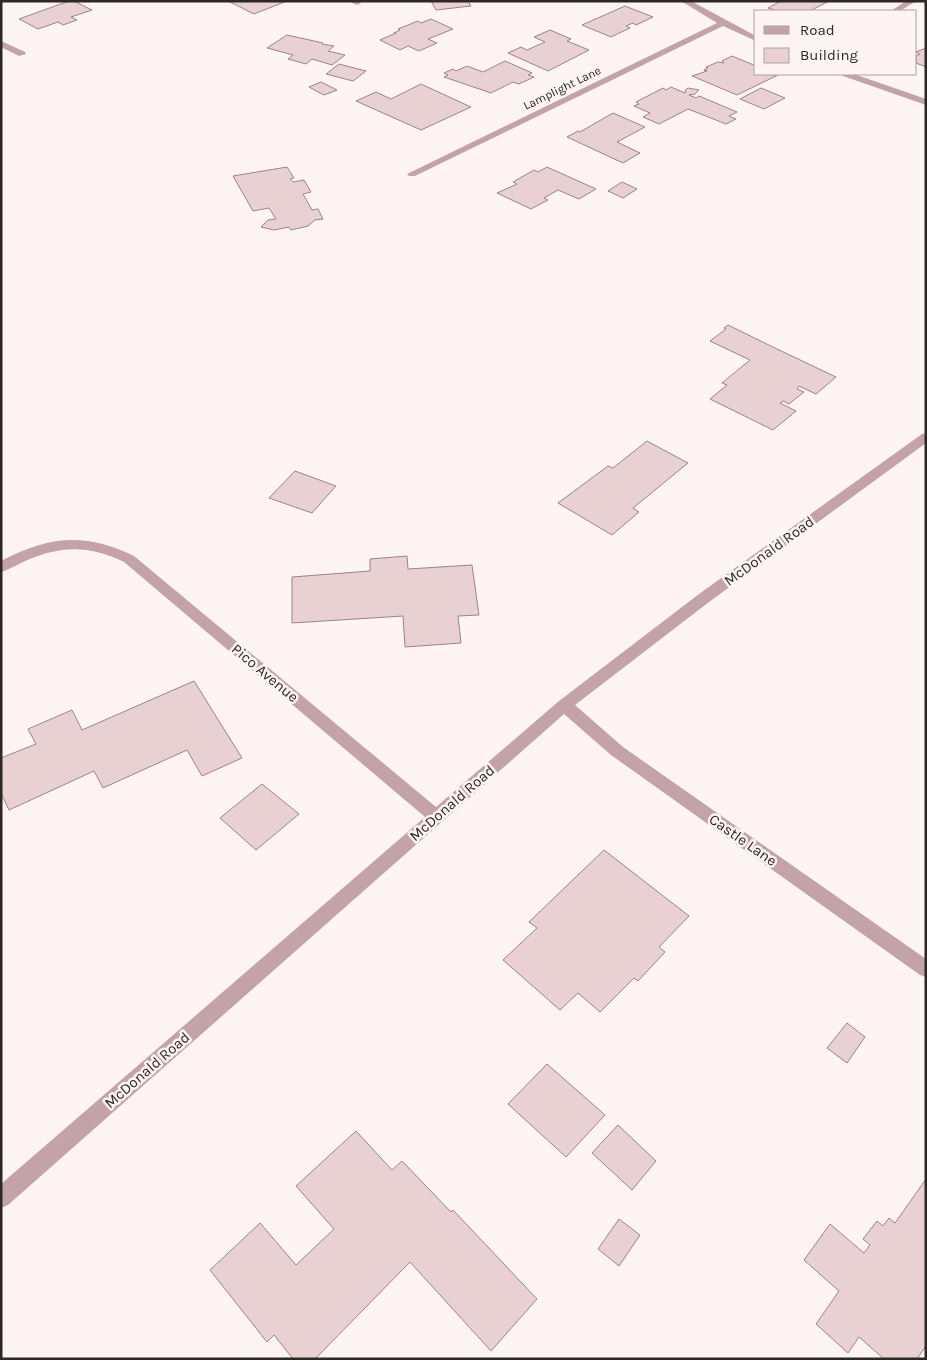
<svg xmlns="http://www.w3.org/2000/svg" width="927" height="1360" viewBox="0 0 927 1360" font-family="Karla,sans-serif">
<style>
.building{fill:#e9d0d2;stroke:#9b8486}
.lines{fill:none;stroke-linecap:round;stroke-linejoin:round}
.street{fill:#c3a3a6;fill-rule:evenodd}
.labels{text-anchor:middle;dominant-baseline:central;stroke-width:5;stroke-linejoin:round;paint-order:stroke}
.far-street-label{font-size:12px;fill:#2f2626;stroke:#fef4f4}
.street-label{font-size:15px;fill:#2f2626;stroke:#fef4f4}
</style>
<rect width="100%" height="100%" fill="#fef4f4"/>
<g class="building">
<path d="M69,1H74L92,10L71,17L77,20L63,25L58,22L38,29L19,19Z"/>
<path d="M228,1H287L254,14Z"/>
<path d="M431,1H468L471,6L436,10Z"/>
<path d="M781,1H829L810,11H777L768,8Z"/>
<path d="M625,6L653,17L636,25L633,23L626,26L630,28L611,37L582,25Z"/>
<path d="M431,19L453,29L428,39L437,43L419,51L408,46L400,50L380,40L396,33H394L400,30L398,29L418,21L421,23Z"/>
<path d="M550,30L571,39L567,41L589,50L548,71L508,53L521,47L527,50L545,42L534,37Z"/>
<path d="M287,35L323,43L322,44L334,46L328,51L345,55L332,65L312,59L306,64L288,59L293,55L267,48Z"/>
<path d="M926,48V67L916,63V56L920,54L916,52Z"/>
<path d="M732,56L756,66V74L778,75L737,95L692,76L707,71L704,70L708,68L706,67L718,62L724,63L722,61Z"/>
<path d="M505,61L532,73L528,75L534,77L519,84L513,82L491,93L444,77L448,75L444,73L453,69L456,71L467,66L483,72Z"/>
<path d="M339,64L366,71L353,81L326,74Z"/>
<path d="M321,82L337,90L324,95L309,87Z"/>
<path d="M421,84L471,107L421,130L356,101L376,92L391,99Z"/>
<path d="M671,87L685,93L686,92L685,90L688,88L699,90L695,94L689,95L696,98L699,96L737,112L729,116L736,119L726,124L688,109L659,124L643,117L650,113L634,106L639,104L636,102L663,88L666,90Z"/>
<path d="M761,88L785,98L764,109L740,99Z"/>
<path d="M613,113L645,127L617,142L640,153L623,163L567,137L578,131L580,132Z"/>
<path d="M287,167L294,178L290,179L293,182L304,180L311,192L303,194L312,210L318,209L323,219L315,220L308,226L291,230L289,227L274,230L261,227L268,220L276,219L269,208L253,211L233,176Z"/>
<path d="M547,167L596,189L579,199L558,190L544,198L548,200L531,209L497,193L517,184L513,182L534,170L538,172Z"/>
<path d="M622,182L637,189L623,198L608,191Z"/>
<path d="M728,325L777,349L836,377L816,394L799,386L797,389L804,392L789,404L783,401L780,403L796,411L773,430L710,399L727,385L722,383L750,360L710,341L726,329L724,328Z"/>
<path d="M647,441L688,463L633,508L639,512L612,535L558,503L608,466L613,468Z"/>
<path d="M295,471L336,486L312,513L269,498Z"/>
<path d="M407,556L408,569L472,565L479,615L458,616L461,643L405,647L403,616L292,623V577L370,571V559Z"/>
<path d="M194,681L242,758L202,776L187,750L103,788L94,771L9,810L1,793V758L36,744L28,729L72,710L82,730Z"/>
<path d="M262,784L299,814L256,850L220,818Z"/>
<path d="M604,850L689,916L659,947L665,952L638,981L634,978L600,1012L578,993L560,1010L503,960L537,928L529,922Z"/>
<path d="M847,1023L865,1037L847,1063L827,1048Z"/>
<path d="M547,1064L605,1115L566,1157L508,1104Z"/>
<path d="M618,1125L656,1161L632,1190L592,1153Z"/>
<path d="M356,1131L392,1170L402,1161L451,1212L453,1210L537,1299L491,1351L410,1262L315,1359H293L274,1335L267,1342L210,1270L260,1223L296,1265L334,1229L296,1186Z"/>
<path d="M926,1179V1346L917,1359H884L859,1337L848,1353L816,1324L839,1291L804,1260L830,1224L864,1253L870,1245L863,1239L877,1221L883,1226L889,1218L895,1223Z"/>
<path d="M619,1219L640,1235L619,1266L598,1249Z"/>
</g>
<g class="lines">
<g class="street">
<path d="M349,1H360L361,3L357,5Z"/>
<path d="M681,1H691L756,36V41L723,26L415,176H409L407,174L717,23Z"/>
<path d="M906,1H916L900,11H891Z"/>
<path d="M1,41L25,52L26,54L19,56L1,47Z"/>
<path d="M842,74H854L926,99V105L843,76Z"/>
<path d="M926,433V443L709,602L575,705L623,747L926,959V977L920,975L611,755L564,714L8,1205L1,1208V1184L425,817L124,562C91,546 64,545 30,559C20,563 11,569 1,572V561C48,536 86,532 134,556L436,807L559,701L699,594L922,434Z"/>
</g>
</g>
<g class="labels">
<g class="far-street-label">
<text transform="translate(562 88) rotate(-26)">Lamplight Lane</text>
</g>
<g class="street-label">
<text transform="translate(769 551) rotate(-36)">McDonald Road</text>
<text transform="translate(265 673) rotate(40)">Pico Avenue</text>
<text transform="translate(452 803) rotate(-41)">McDonald Road</text>
<text transform="translate(743 840) rotate(35)">Castle Lane</text>
<text transform="translate(147 1070) rotate(-41)">McDonald Road</text>
</g>
</g>
<rect width="927" height="1360" fill="none" stroke="#2f2626" stroke-width="5"/>
<rect x="754" y="10" width="162" height="65" fill="#fef4f4" stroke="#aba2a2"/>
<rect x="764" y="26" width="25" height="8" fill="#c3a3a6" stroke="#aba2a2"/>
<text x="800" y="35" font-size="15" fill="#2f2626">Road</text>
<rect x="764" y="48" width="25" height="15" fill="#e9d0d2" stroke="#aba2a2"/>
<text x="800" y="60" font-size="15" fill="#2f2626">Building</text>
</svg>
